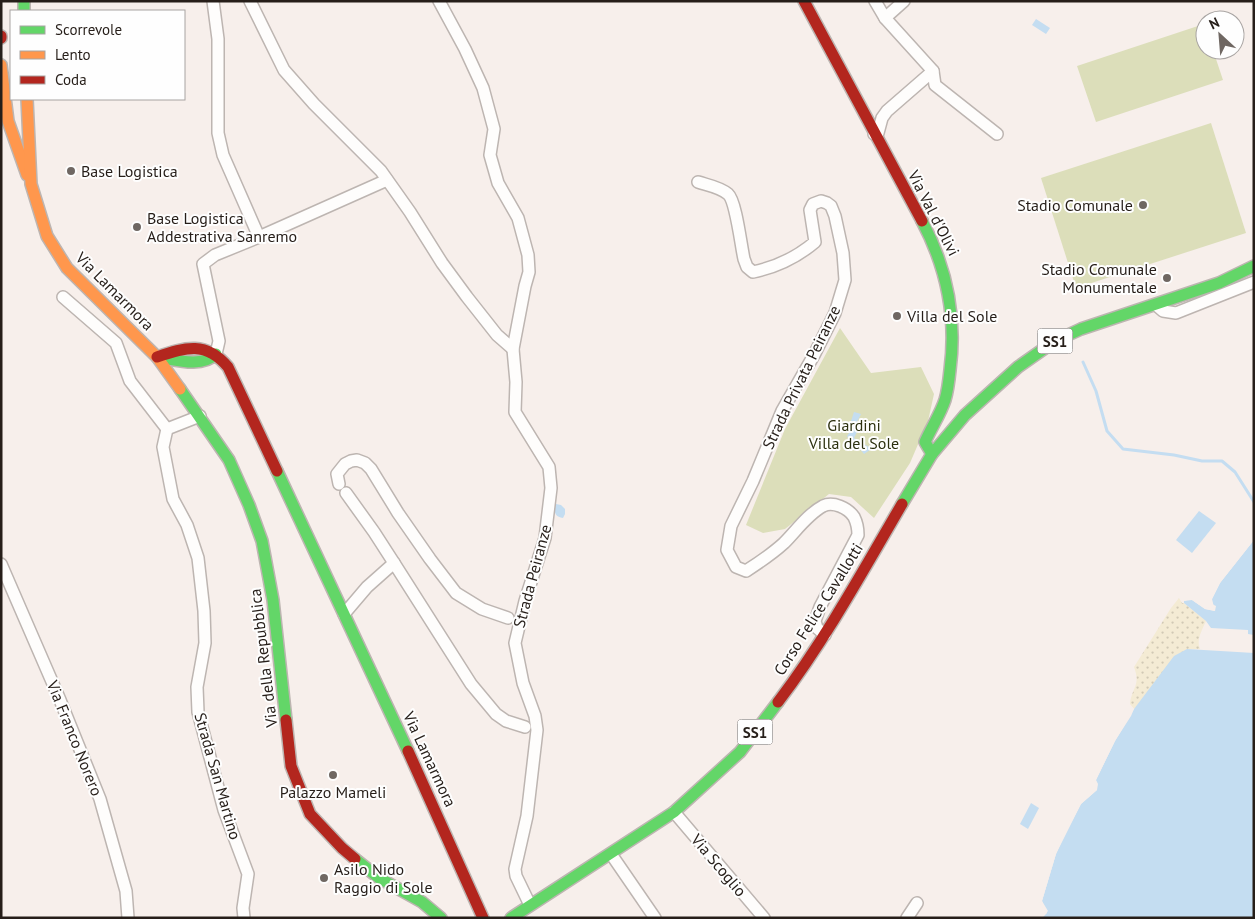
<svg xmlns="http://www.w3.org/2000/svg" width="1255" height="919" viewBox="0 0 1255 919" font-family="'PT Sans',sans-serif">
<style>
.green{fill:#dcdeba}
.sand{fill:url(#sand-dots)}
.water{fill:#c4ddf1}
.pier{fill:#f7efeb}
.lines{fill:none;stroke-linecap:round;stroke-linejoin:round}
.stream{stroke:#c4ddf1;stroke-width:3}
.street-casing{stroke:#bdb5b1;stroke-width:14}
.fast-casing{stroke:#bdb5b1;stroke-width:14}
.slow-casing{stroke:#bdb5b1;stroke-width:14}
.jam-casing{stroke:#bdb5b1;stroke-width:14}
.street{stroke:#fefdfc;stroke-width:11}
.fast{stroke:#63d668;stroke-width:11}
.slow{stroke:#ff974d;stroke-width:11}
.jam{stroke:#b3261e;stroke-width:11}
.poi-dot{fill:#6f6762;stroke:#fefefe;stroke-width:2}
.labels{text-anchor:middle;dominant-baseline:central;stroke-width:4;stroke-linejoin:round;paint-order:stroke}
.shield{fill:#fefefe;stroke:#67615e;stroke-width:1}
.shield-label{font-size:15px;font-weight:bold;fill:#261e19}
.poi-label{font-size:16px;fill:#261e19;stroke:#fefefe;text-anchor:start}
.street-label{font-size:16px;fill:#261e19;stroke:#fefefe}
.park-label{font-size:16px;fill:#2d3110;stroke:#fefefe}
</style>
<defs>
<pattern id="sand-dots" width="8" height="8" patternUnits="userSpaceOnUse" patternTransform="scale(1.25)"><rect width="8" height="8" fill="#f4ebd4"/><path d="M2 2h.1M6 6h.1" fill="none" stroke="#d1c9b5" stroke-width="1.8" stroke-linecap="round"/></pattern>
</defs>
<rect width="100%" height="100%" fill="#f7efeb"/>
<g class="green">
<path d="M1204,24L1205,50H1213L1223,80L1096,122L1077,66Z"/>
<path d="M1211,123L1246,233L1076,288L1041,178Z"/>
<path d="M840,328L871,373L921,367L934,394L928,421L910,463L874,518L851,497L829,494L785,529L763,533L746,525L785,429Z"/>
</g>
<path class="sand" d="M1179,598L1182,603H1184L1206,621C1202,630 1196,640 1200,649H1187L1134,709L1130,704C1132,687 1141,686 1134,667L1171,608Z"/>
<g class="water">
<path d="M1036,19L1050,28L1046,34L1032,25Z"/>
<path d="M854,412L861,414L857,422L858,430L854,438L869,447L870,450L864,454L859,448L858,443L850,442L847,436L852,429L851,421Z"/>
<path d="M556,504L561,505L565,509V514L563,518C556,517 555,514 554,508Z"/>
<path d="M1199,511L1216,523L1192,553L1176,540Z"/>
<path d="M1254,540V635L1248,634V630L1211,628L1206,621L1184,603V601L1192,600L1205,609L1215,611L1212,599L1220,583Z"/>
<path d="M1187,649L1254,653V918H1042L1047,913L1042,901L1056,854L1081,804L1097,790L1096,780L1115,741L1134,709L1174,656Z"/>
<path d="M1031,803L1039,808L1028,829L1020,824Z"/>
</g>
<g class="pier">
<path d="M1254,537V540L1220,583L1212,599V604L1216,606L1215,611L1205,609L1192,600H1187L1184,601V603H1182L1183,598H1193L1206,607L1213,608L1210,605V598L1218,582Z"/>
<path d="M1132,707L1134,709L1131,716L1115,741L1096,780L1098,784L1097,790L1081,804L1064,836L1056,854L1042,901L1048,911L1042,918H1040L1045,911L1039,902L1044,885L1053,854L1062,835L1079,802L1094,789V779L1113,740Z"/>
</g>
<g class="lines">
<path class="stream" d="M1083,362L1096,391L1107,431L1123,449L1174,455L1202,461H1222L1235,472L1254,502"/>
<g class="street-casing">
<g id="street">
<path d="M213,1L218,39V133L223,155L259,237L215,255L203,264L219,341L216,354"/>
<path d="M250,1L284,70L314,104L381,171L410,212L442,263L467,297L497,335L513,349"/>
<path d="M439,1L465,49L483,88L494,129L490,155L498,183L518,218L528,255L529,272L525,286L513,349L516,382L515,412L549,467L551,488L545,538L525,601L515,643L523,683L535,716L537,730L527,816L515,869L516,876L530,905"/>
<path d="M875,1L885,18L933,71L935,85L997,134"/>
<path d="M885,18L904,1"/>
<path d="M874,134L878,133L882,118L887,111L933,71"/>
<path d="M698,182C707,185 720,187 728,194C736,201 741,246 744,259L747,267L753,272C777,267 796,258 815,242L810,210L813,204L821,201L827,203L831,206L835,216L843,253L845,280L835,313L814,355L782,411L753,481L731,526L727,550L736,567L746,571C760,562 772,554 784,543C796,531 808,514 823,506C833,501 848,508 854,517C857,523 858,529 858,535L820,607L815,621L817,628L825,635"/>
<path d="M259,237L387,180"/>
<path d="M63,297L116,343L130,381L167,429"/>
<path d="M1156,305L1163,311L1176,313L1254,282"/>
<path d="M200,416L167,429L163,447L173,499L187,525L198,558L204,611L205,643L197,687L198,712L224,810L248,874L243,908L244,918"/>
<path d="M339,484L337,474L345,464L351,461L357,460L365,463L371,469L398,513L430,559L456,593L482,609L508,618"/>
<path d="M346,493L374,532L394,563"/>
<path d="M1,564L60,700L100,799L126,891L128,918"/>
<path d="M344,614L367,587L394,563L471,684L496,714L506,721L525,727"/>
<path d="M674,812L764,918"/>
<path d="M611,854L655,918"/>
<path d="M907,918L917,903"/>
</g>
</g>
<g class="fast-casing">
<g id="fast">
<path d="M24,1V11"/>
<path d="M922,221C947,268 957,317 950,370C949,380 948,390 945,400C940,415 931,428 925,442L932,454"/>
<path d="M163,358C180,361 202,367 216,354"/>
<path d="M180,389L229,460L249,505L262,541L273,600L286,720"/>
<path d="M277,471L408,751"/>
<path d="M902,504L932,454L965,415L1018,367L1055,341L1081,329L1219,283L1254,266"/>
<path d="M355,859L379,878L422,902L441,918"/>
<path d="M511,918L674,812L740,752L778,702"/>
</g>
</g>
<g class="slow-casing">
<g id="slow">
<path d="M1,65L8,121L27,175"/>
<path d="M27,99L31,184L47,236L67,268L157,357L180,389"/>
</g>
</g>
<g class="jam-casing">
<g id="jam">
<path d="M804,1L922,221"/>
<path d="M1,36V38"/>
<path d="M157,357C186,347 206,341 228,367L277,471"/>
<path d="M778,702C825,640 863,571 902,504"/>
<path d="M286,720L291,766L310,814L342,848L355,859"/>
<path d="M408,751L483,918"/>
</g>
</g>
<use href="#street" class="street"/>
<use href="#fast" class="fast"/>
<use href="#slow" class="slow"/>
<use href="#jam" class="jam"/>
</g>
<g class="poi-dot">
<circle cx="71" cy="171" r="5"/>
<circle cx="1143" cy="205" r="5"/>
<circle cx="137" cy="227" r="5"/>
<circle cx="1167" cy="278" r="5"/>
<circle cx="897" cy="316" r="5"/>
<circle cx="333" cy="775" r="5"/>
<circle cx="324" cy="878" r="5"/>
</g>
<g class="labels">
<g class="shield">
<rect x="1037.5" y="328.5" width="35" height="25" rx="4"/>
<rect x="737.5" y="719.5" width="35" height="25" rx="4"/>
</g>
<g class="shield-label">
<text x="1055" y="341">SS1</text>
<text x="755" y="732">SS1</text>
</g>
<g class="poi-label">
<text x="81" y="171">Base Logistica</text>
<text x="1133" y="205" text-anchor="end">Stadio Comunale</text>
<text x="147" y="218">Base Logistica<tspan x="147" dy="18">Addestrativa Sanremo</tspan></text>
<text x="1157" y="269" text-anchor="end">Stadio Comunale<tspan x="1157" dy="18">Monumentale</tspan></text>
<text x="907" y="316">Villa del Sole</text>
<text x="333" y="792" text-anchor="middle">Palazzo Mameli</text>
<text x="334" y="869">Asilo Nido<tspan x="334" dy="18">Raggio di Sole</tspan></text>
</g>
<g class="street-label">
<text transform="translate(934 213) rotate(63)">Via Val d'Olivi</text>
<text transform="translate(115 291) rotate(45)">Via Lamarmora</text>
<text transform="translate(801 377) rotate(-64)">Strada Privata Peiranze</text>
<text transform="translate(532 576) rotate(-75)">Strada Peiranze</text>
<text transform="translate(818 609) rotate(-58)">Corso Felice Cavallotti</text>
<text transform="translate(263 658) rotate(-97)">Via della Repubblica</text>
<text transform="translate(75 738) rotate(68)">Via Franco Norero</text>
<text transform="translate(430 759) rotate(65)">Via Lamarmora</text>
<text transform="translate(218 776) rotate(74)">Strada San Martino</text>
<text transform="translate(719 865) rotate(50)">Via Scoglio</text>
</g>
<g class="park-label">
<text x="854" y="425">Giardini<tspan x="854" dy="18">Villa del Sole</tspan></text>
</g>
</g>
<rect width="1255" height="919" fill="none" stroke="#261e19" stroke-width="5"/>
<rect x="10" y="10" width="175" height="90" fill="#fefefe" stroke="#a8a4a2"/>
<rect x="20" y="26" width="25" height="8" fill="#63d668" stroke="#a8a4a2"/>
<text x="55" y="35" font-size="15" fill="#261e19">Scorrevole</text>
<rect x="20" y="51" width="25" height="8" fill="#ff974d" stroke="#a8a4a2"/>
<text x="55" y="60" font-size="15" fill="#261e19">Lento</text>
<rect x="20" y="76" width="25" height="8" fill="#b3261e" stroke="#a8a4a2"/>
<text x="55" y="85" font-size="15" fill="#261e19">Coda</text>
<g transform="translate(1220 35) rotate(334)"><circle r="24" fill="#fefefe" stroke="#a8a4a2"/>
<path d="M0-4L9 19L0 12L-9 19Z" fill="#6f6762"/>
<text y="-8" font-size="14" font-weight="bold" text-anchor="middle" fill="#261e19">N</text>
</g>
</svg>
